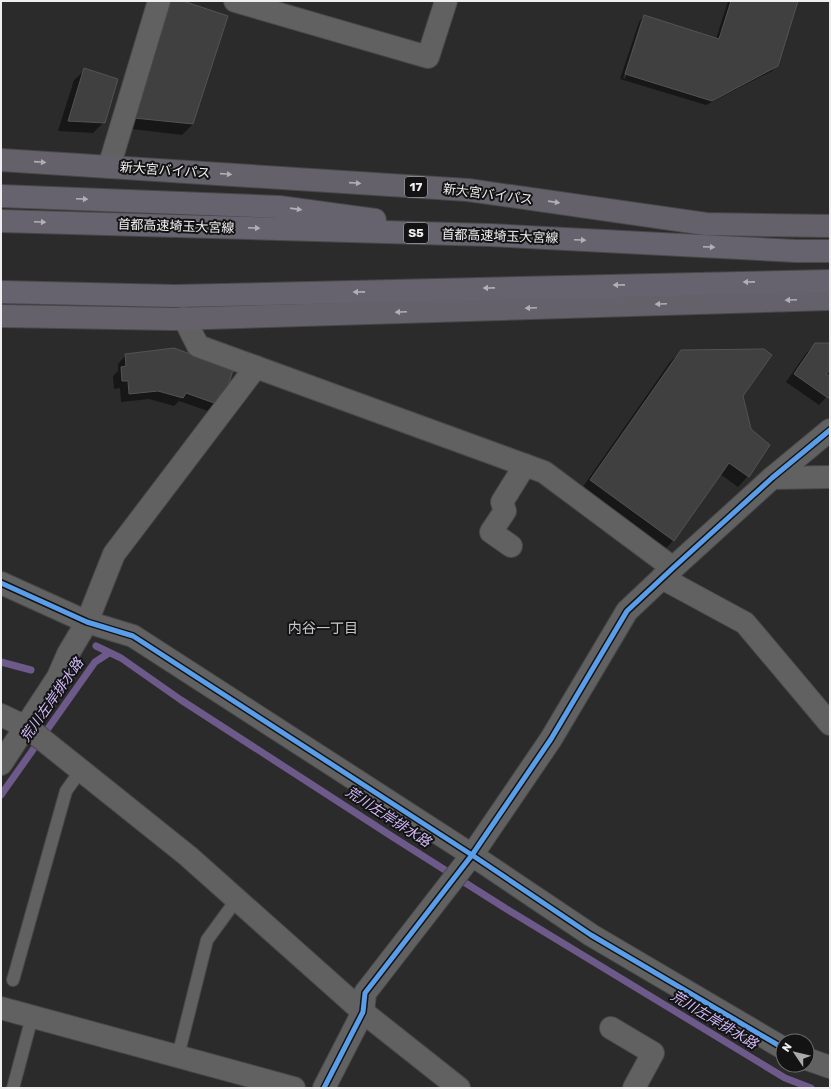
<svg xmlns="http://www.w3.org/2000/svg" width="831" height="1089" viewBox="0 0 831 1089" font-family="Rubik,'Noto Sans JP',sans-serif">
<style>
.shadow{fill:#0007;fill-rule:evenodd}
.lines{fill:none;stroke-linecap:round;stroke-linejoin:round}
.stream{stroke:#6d5a8a;stroke-width:7}
.building{fill:#404041;stroke:#535354}
.service-casing{stroke:#484849;stroke-width:14}
.minor-casing{stroke:#484849;stroke-width:24}
.tertiary-casing{stroke:#484849;stroke-width:24}
.trunk-casing{stroke:#484849;stroke-width:24}
.motorway-casing{stroke:#484849;stroke-width:24}
.service{stroke:#616162;stroke-width:12}
.minor{stroke:#616162;stroke-width:22}
.tertiary{stroke:#616162;stroke-width:22}
.trunk{stroke:#64616b;stroke-width:22}
.motorway{stroke:#67636e;stroke-width:22}
.cycleway-casing{stroke:#131314;stroke-width:8}
.cycleway{stroke:#5a9eea;stroke-width:5}
.oneway{fill:#b0afb5}
.oneway2{fill:#b2b0b6}
.labels{text-anchor:middle;dominant-baseline:central;stroke-width:4;stroke-linejoin:round;paint-order:stroke}
.shield{fill:#131314;stroke:#adadaf;stroke-width:1}
.shield-label{font-size:12px;font-weight:bold;fill:#efeff1}
.street-label{font-size:13px;fill:#efeff1;stroke:#131314}
.neighbourhood-label{font-size:14px;fill:#c7c6ca;stroke:#131314}
.water-label{font-size:14px;font-style:italic;fill:#d1baf9;stroke:#131314}
</style>
<rect width="100%" height="100%" fill="#2b2b2c"/>
<g class="shadow">
<path d="M170,1H180L193,124L182,135L124,128Z"/>
<path d="M728,1H797L777,66L772,71L706,105L620,79L639,22L644,16L716,39ZM641,21H643L625,79L623,78Z"/>
<path d="M85,70L104,122L93,133L58,131L74,80Z"/>
<path d="M816,344H830V368L825,375L830,378V393L819,405L786,382L807,352Z"/>
<path d="M681,351L742,396L748,476L738,487L720,474L673,541L663,551L580,491L670,362Z"/>
<path d="M126,355L224,395L208,411L179,401L174,406L149,399L121,402L120,388L114,389L113,376L118,371V364Z"/>
</g>
<g class="lines">
<g class="stream">
<path d="M96,646L121,658L181,700L396,839L505,908L785,1078L811,1088"/>
<path d="M1,662L31,670"/>
<path d="M1,795L95,662L109,653"/>
</g>
</g>
<g class="building">
<path d="M171,1H183L228,16L193,124L134,118Z"/>
<path d="M731,1H798L778,66L712,101L625,74L644,15L719,39Z"/>
<path d="M84,68L118,79L105,123L68,121Z"/>
<path d="M815,343H830V369L826,374L830,377V395L828,398L794,374Z"/>
<path d="M174,348L233,370L225,396L220,394L217,404L186,393L183,398L158,391L129,394L128,381H122L121,367L126,366L125,354Z"/>
<path d="M764,349L772,355L743,396L751,429L770,445L749,477L729,463L674,541L590,480L681,350Z"/>
</g>
<g class="lines">
<g class="service-casing">
<g id="service">
<path d="M13,980L66,791L81,770"/>
<path d="M178,1056L207,940L237,899"/>
<path d="M13,1088L32,1017"/>
</g>
</g>
<g class="minor-casing">
<g id="minor">
<path d="M235,1L428,57L446,1"/>
<path d="M109,167L159,1"/>
<path d="M184,318L198,346L544,472L673,568"/>
<path d="M772,478L830,477"/>
<path d="M511,546L491,532L505,511L502,502L525,465"/>
<path d="M1,583L87,622L133,636L472,855L591,935L783,1048"/>
<path d="M1,764L58,677L68,654L87,622L114,554L256,367"/>
<path d="M1,1008L294,1088"/>
<path d="M363,1012L459,1088"/>
<path d="M611,1028L653,1053L634,1088"/>
<path d="M807,1059L830,1067"/>
<path d="M324,1088L363,1012L365,993L472,855L551,739L627,611L662,578L745,623L830,724"/>
</g>
</g>
<g class="tertiary-casing">
<g id="tertiary">
<path d="M662,578L772,478L830,430"/>
<path d="M1,715L26,727L33,732L188,856L363,1012"/>
</g>
</g>
<g class="trunk-casing">
<g id="trunk">
<path d="M1,160L468,190L706,224L830,226"/>
<path d="M1,316L173,319L830,299"/>
</g>
</g>
<g class="motorway-casing">
<g id="motorway">
<path d="M1,196L279,207L375,220"/>
<path d="M1,221L489,235L796,251H830"/>
<path d="M1,292L175,296L830,281"/>
</g>
</g>
<use href="#service" class="service"/>
<use href="#minor" class="minor"/>
<use href="#tertiary" class="tertiary"/>
<use href="#trunk" class="trunk"/>
<use href="#motorway" class="motorway"/>
<g class="cycleway-casing">
<g id="cycleway">
<path d="M1,583L87,622L133,636L472,855L591,935L783,1048"/>
<path d="M324,1088L363,1012L365,993L472,855L551,739L627,611L673,568L772,478L830,430"/>
</g>
</g>
<use href="#cycleway" class="cycleway"/>
</g>
<defs><path id="oneway-solid" d="M-6-.8H1V-3.2L6.5 0L1 3.2V.8H-6Z"/></defs>
<g class="oneway">
<use href="#oneway-solid" transform="translate(40 162) rotate(4)"/>
<use href="#oneway-solid" transform="translate(226 174) rotate(4)"/>
<use href="#oneway-solid" transform="translate(355 183) rotate(4)"/>
<use href="#oneway-solid" transform="translate(554 202) rotate(8)"/>
<use href="#oneway-solid" transform="translate(791 300) rotate(178)"/>
<use href="#oneway-solid" transform="translate(661 304) rotate(178)"/>
<use href="#oneway-solid" transform="translate(531 308) rotate(178)"/>
<use href="#oneway-solid" transform="translate(401 312) rotate(178)"/>
</g>
<g class="oneway2">
<use href="#oneway-solid" transform="translate(82 199) rotate(2)"/>
<use href="#oneway-solid" transform="translate(296 209) rotate(8)"/>
<use href="#oneway-solid" transform="translate(40 222) rotate(2)"/>
<use href="#oneway-solid" transform="translate(254 228) rotate(2)"/>
<use href="#oneway-solid" transform="translate(580 240) rotate(3)"/>
<use href="#oneway-solid" transform="translate(709 247) rotate(3)"/>
<use href="#oneway-solid" transform="translate(749 282) rotate(179)"/>
<use href="#oneway-solid" transform="translate(619 285) rotate(179)"/>
<use href="#oneway-solid" transform="translate(489 288) rotate(179)"/>
<use href="#oneway-solid" transform="translate(359 292) rotate(179)"/>
</g>
<g class="labels">
<g class="shield">
<rect x="405" y="177" width="22" height="20" rx="3"/>
<rect x="404" y="223" width="24" height="20" rx="3"/>
</g>
<g class="shield-label">
<text x="416" y="187">17</text>
<text x="416" y="233">S5</text>
</g>
<g class="street-label">
<text transform="translate(165 170) rotate(4)">新大宮バイパス</text>
<text transform="translate(488 194) rotate(7)">新大宮バイパス</text>
<text transform="translate(176 226) rotate(2)">首都高速埼玉大宮線</text>
<text transform="translate(500 236) rotate(2)">首都高速埼玉大宮線</text>
</g>
<g class="neighbourhood-label">
<text x="323" y="628">内谷一丁目</text>
</g>
<g class="water-label">
<text transform="translate(52 700) rotate(-55)">荒川左岸排水路</text>
<text transform="translate(388 817) rotate(33)">荒川左岸排水路</text>
<text transform="translate(714 1020) rotate(31)">荒川左岸排水路</text>
</g>
</g>
<rect width="831" height="1089" fill="none" stroke="#efeff1" stroke-width="4"/>
<g transform="translate(795 1053) rotate(305)"><circle r="19" fill="#131314" stroke="#6b6b6c"/>
<path d="M0-3L7 15L0 10L-7 15Z" fill="#aaaaac"/>
<text y="-6" font-size="11" font-weight="bold" text-anchor="middle" fill="#efeff1">N</text>
</g>
</svg>
